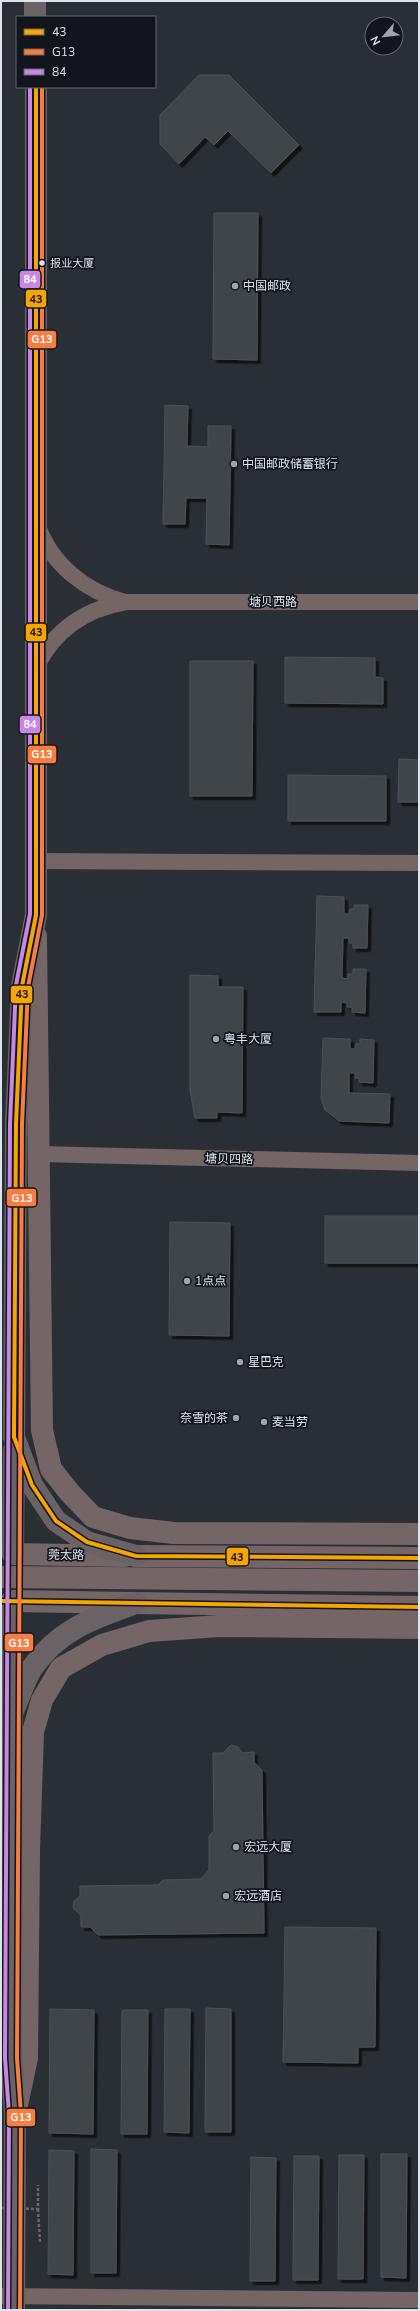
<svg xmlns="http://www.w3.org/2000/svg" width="420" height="2311" viewBox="0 0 420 2311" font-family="'Nunito Sans','Noto Sans SC',sans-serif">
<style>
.building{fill:#3f444a;stroke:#4d5257;filter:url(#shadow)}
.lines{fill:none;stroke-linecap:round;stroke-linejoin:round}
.path{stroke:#6d6669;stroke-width:2.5;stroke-dasharray:3 2;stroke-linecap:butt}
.street{stroke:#756565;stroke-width:16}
.primary{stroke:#756567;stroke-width:22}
.highway{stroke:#6b6265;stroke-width:22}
.path-bridge{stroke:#6d6669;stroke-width:2.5;stroke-dasharray:3 2;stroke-linecap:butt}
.primary-bridge{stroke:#756567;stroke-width:22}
.highway-bridge{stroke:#6b6265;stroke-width:22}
.bus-1-casing{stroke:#12161c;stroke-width:7}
.bus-2-casing{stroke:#12161c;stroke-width:7}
.bus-3-casing{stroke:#12161c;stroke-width:7}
.bus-1{stroke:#f7a600;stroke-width:4}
.bus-2{stroke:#f77d43;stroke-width:4}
.bus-3{stroke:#c787e3;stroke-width:4}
.bus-dot{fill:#dee4ec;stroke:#12161c;stroke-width:1.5}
.poi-dot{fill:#9fa5ac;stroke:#12161c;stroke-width:1.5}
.labels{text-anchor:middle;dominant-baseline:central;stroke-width:3.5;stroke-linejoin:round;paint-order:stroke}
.bus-label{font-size:11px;fill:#dee4ec;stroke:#12161c;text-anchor:start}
.poi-label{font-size:12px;fill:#dee4ec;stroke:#12161c;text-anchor:start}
.street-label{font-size:12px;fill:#dee4ec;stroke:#12161c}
.line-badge{stroke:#12161c;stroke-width:1.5}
.badge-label{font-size:11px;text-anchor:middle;font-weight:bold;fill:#fff}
.pale-badge-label{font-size:11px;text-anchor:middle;font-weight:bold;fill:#111}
</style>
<defs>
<filter id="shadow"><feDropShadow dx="3.5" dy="3.5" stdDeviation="0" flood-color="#0009"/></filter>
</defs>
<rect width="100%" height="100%" fill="#2a2f35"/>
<g class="building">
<path d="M199,75H229L299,145L271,173L228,131L214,145L205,137L179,164L160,144V115Z"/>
<path d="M214,213H258L257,360L213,359Z"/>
<path d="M165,405L188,406L187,446L208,447V426H231L229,545L206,544L207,498H186L185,524H163Z"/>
<path d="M285,657L375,658V677L383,678V704L285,703Z"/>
<path d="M190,661H253L252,796H190Z"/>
<path d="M419,662V802H398L399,759L419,760Z"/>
<path d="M288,775L386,776V821H288Z"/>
<path d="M317,896L344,897V914H349L350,909H354V905H368L367,948H353V943H349V938H343L342,978L348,979V974H353V969H366L365,1013L352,1012V1007H347V1003L341,1002V1012H314Z"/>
<path d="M190,975L218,976V987H243L242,1113L217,1112V1118H195L190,1091Z"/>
<path d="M323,1038L350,1039V1049H355L356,1044H360V1039L374,1040L373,1083L359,1082V1078H355V1073H349V1093L390,1094L389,1123L339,1121L325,1110L321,1098Z"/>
<rect x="325" y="1216" width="94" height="47"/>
<path d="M170,1222L230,1223L229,1336L169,1335Z"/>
<path d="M231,1745L238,1747L243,1753L254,1752V1762L262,1770L264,1933L98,1935L90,1927H81V1916L73,1908L74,1901L80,1896V1886L158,1885L163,1880L201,1879L209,1870V1836L214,1831L213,1753H223Z"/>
<path d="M285,1927L376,1928L375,2047H358V2063L283,2062Z"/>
<path d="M206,2008L231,2009V2132H205Z"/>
<path d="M50,2009L94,2010L93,2134L49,2133Z"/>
<path d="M165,2009H190L189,2133L164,2132Z"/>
<path d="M122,2010H148L147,2134H121Z"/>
<path d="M91,2149L117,2150L116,2273H91Z"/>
<path d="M49,2150L74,2151L73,2275L48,2274Z"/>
<path d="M381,2154H407L406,2278L381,2277Z"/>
<path d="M339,2155H364L363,2279H338Z"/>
<path d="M294,2156H319L318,2280H293Z"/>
<path d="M251,2157L276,2158L275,2281H250Z"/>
</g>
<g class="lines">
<path class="path" d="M38,2209L40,2243"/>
<g class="street">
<path d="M38,526C52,565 85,591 125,602"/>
<path d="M37,666C55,629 86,609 126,602H419"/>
<path d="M35,861L419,863"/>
<path d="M39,1154L419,1163"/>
<path d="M1,2296L419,2300"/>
</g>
<g class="primary">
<path d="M36,936L42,1430L51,1469L70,1493L93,1517L130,1528L174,1533L419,1534"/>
<path d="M136,1556L419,1558"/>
<path d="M136,1603L419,1607"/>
<path d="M17,2105L27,2058L29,1850L33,1732L42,1700L61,1668L102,1645L149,1631L219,1626L419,1628"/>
</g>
<g class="highway">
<path d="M35,1V17"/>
<path d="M14,1437L16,1124L22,986L36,915V87"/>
<path d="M12,1713L11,2058L15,2114L14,2310"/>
</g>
<path class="path-bridge" d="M1,2208L38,2209V2185"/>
<g class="primary-bridge">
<path d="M13,1554L125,1556"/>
<path d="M1,1577L419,1581"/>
<path d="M12,1601L133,1603"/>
</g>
<g class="highway-bridge">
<path d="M14,1437L32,1485L56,1521L87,1542L136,1556"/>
<path d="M13,1554L14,1450"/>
<path d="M12,1706V1601"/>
<path d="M12,1713C19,1699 24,1681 32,1668C59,1629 94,1618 136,1603"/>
</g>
<g class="bus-1-casing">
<g id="bus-1">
<path d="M36,87V915L22,986L16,1124L14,1437L32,1485L56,1521L87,1542L136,1556L419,1558"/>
<path d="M1,1601L419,1607"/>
</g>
</g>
<g class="bus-2-casing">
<path id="bus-2" d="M20,2310L21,2114L17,2058L22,1124L28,987L42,915V87"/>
</g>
<g class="bus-3-casing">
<path id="bus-3" d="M8,2310L9,2114L5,2058L10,1124L16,985L30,914V87"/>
</g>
<use href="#bus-1" class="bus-1"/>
<use href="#bus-2" class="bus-2"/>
<use href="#bus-3" class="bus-3"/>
</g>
<circle class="bus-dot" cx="42" cy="263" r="3.5"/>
<g class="poi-dot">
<circle cx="235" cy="286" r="4"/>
<circle cx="234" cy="464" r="4"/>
<circle cx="216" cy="1039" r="4"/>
<circle cx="187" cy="1281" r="4"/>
<circle cx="240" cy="1362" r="4"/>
<circle cx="236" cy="1418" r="4"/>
<circle cx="264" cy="1422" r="4"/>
<circle cx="236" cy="1847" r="4"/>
<circle cx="226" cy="1896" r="4"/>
</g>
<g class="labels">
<g class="bus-label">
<text x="50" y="263">报业大厦</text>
</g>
<g class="poi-label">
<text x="243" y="286">中国邮政</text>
<text x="242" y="464">中国邮政储蓄银行</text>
<text x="224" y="1039">粤丰大厦</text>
<text x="195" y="1281">1点点</text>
<text x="248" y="1362">星巴克</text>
<text x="228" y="1418" text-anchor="end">奈雪的茶</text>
<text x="272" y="1422">麦当劳</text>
<text x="244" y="1847">宏远大厦</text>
<text x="234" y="1896">宏远酒店</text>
</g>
<g class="street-label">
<text x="273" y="602">塘贝西路</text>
<text transform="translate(229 1159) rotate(1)">塘贝四路</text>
<text transform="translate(66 1555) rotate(1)">莞太路</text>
</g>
</g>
<g class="line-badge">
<rect x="19" y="270" width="22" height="19" rx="4" fill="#c787e3"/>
<rect x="25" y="289" width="22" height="19" rx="4" fill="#f7a600"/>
<rect x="27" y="330" width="30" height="19" rx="4" fill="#f77d43"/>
<rect x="25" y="623" width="22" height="19" rx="4" fill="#f7a600"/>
<rect x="19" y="715" width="22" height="19" rx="4" fill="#c787e3"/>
<rect x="27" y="745" width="30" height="19" rx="4" fill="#f77d43"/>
<rect x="10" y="985" width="23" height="19" rx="4" fill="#f7a600"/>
<rect x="6" y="1188" width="31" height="19" rx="4" fill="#f77d43"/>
<rect x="226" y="1547" width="23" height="19" rx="4" fill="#f7a600"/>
<rect x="4" y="1633" width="30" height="19" rx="4" fill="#f77d43"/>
<rect x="6" y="2108" width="30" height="19" rx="4" fill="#f77d43"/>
</g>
<g class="badge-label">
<text x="30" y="283">84</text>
<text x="42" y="343">G13</text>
<text x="30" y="728">84</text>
<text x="42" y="758">G13</text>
<text x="22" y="1202">G13</text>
<text x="19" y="1647">G13</text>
<text x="21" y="2121">G13</text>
</g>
<g class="pale-badge-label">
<text x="36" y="303">43</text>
<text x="36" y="636">43</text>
<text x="22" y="998">43</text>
<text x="237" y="1561">43</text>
</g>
<rect width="420" height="2311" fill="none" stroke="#dee4ec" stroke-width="4"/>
<rect x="16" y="16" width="140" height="72" fill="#12161c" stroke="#64686f"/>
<rect x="24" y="29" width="20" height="6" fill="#f7a600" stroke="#64686f"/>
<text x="52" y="36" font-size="12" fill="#dee4ec">43</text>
<rect x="24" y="49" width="20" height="6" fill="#f77d43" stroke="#64686f"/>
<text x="52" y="56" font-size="12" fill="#dee4ec">G13</text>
<rect x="24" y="69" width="20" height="6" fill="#c787e3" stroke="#64686f"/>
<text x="52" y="76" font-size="12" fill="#dee4ec">84</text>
<g transform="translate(384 36) rotate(242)"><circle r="19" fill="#12161c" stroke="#64686f"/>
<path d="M0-3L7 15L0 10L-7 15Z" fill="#9fa5ac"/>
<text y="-6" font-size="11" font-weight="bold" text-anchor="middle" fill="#dee4ec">N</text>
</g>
</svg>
